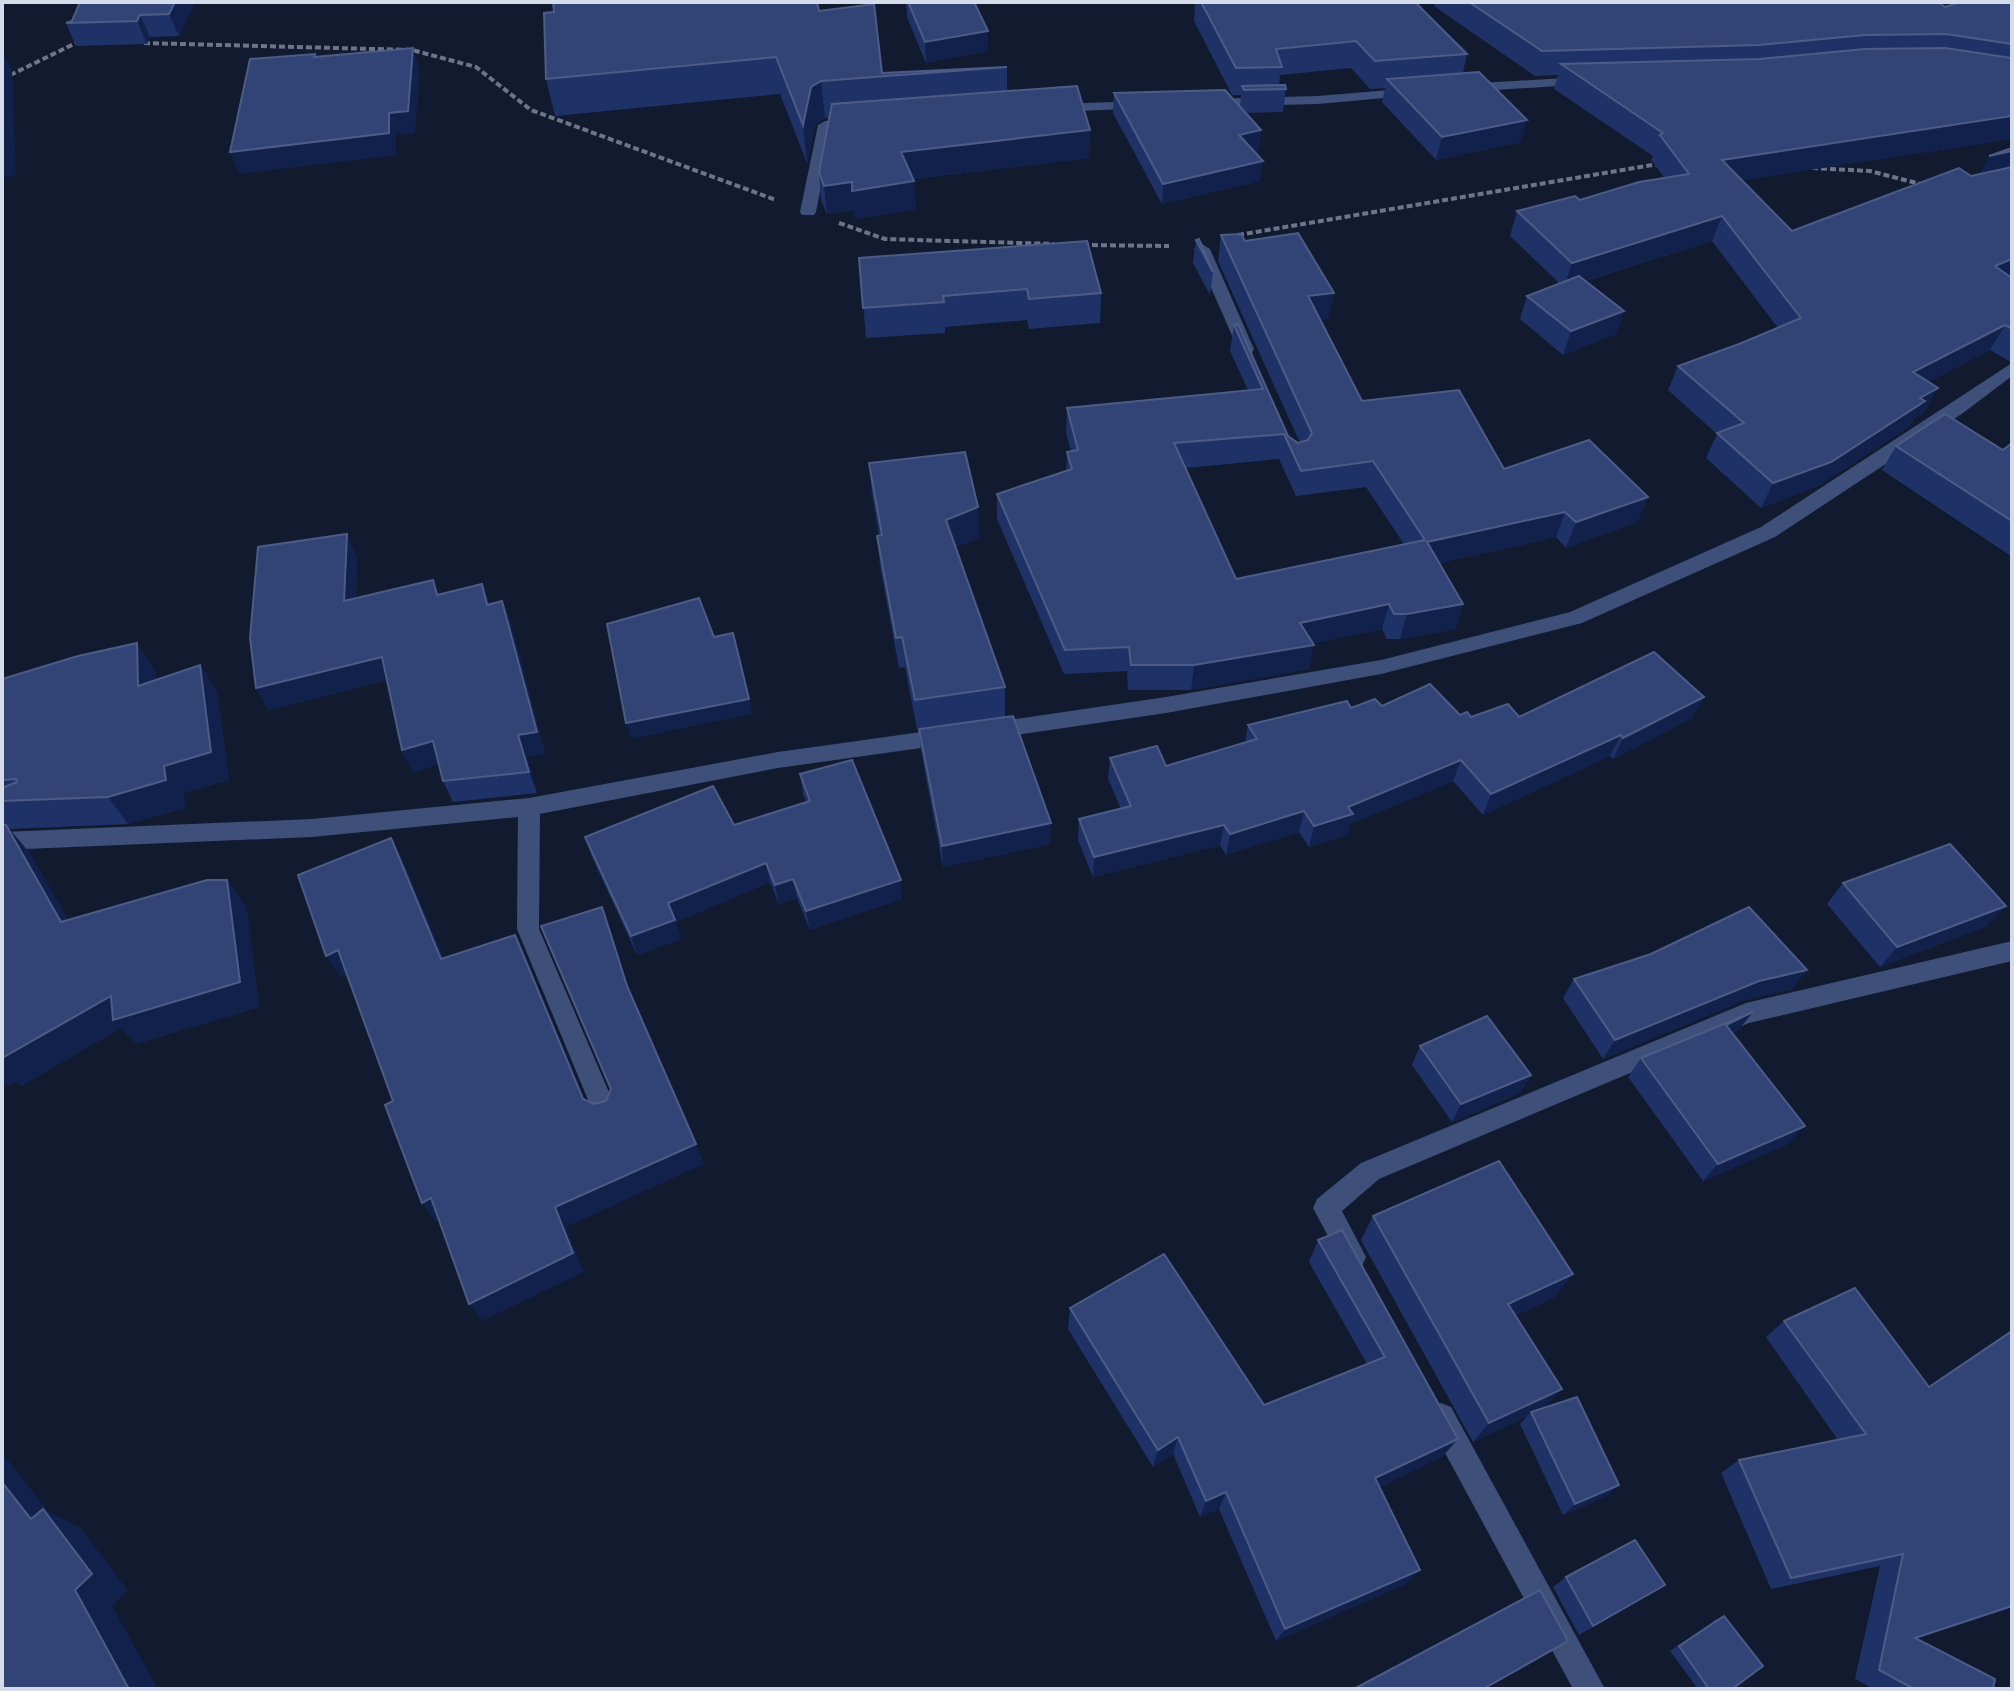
<svg xmlns="http://www.w3.org/2000/svg" width="2014" height="1691" viewBox="0 0 2014 1691" font-family="'Roboto Serif',serif">
<style>
.lines{fill:none;stroke-linecap:round;stroke-linejoin:round}
.path{stroke:#6d7588;stroke-width:4;stroke-dasharray:6 3;stroke-linecap:butt}
.minor{fill:#3e507a;fill-rule:evenodd}
.tertiary{fill:#3e507a;fill-rule:evenodd}
.wall{fill:#1f3267;fill-rule:evenodd}
.shaded-wall{fill:#11214b}
.building{fill:#324475;stroke:#4c5c87;stroke-width:2;fill-rule:evenodd}
</style>
<rect width="100%" height="100%" fill="#111a2f"/>
<g class="lines">
<g class="path">
<path d="M144,43L412,50L476,67L531,110L776,200"/>
<path d="M2,79L78,42"/>
<path d="M1812,168L1870,171L1924,185"/>
<path d="M839,223L885,239L1054,244"/>
<path d="M1238,235L1658,164"/>
<path d="M1083,245L1169,246"/>
</g>
<g class="minor">
<path d="M1584,77L1591,81L1589,84L1463,92L1456,88L1463,84Z"/>
<path d="M1413,88L1418,89V95L1318,104L1208,107L1201,103L1208,99L1318,96Z"/>
<path d="M1141,101L1146,102V108L1056,112L1049,108L1056,104Z"/>
<path d="M858,119L863,120V126L832,129L816,212L814,215H802L800,212L818,125L825,121Z"/>
<path d="M1202,244L1210,249L1254,349L1252,353L1246,354L1238,349L1194,249Z"/>
<path d="M529,798L537,801L540,807L539,929L617,1111L614,1119L605,1122L596,1119L517,929L518,807L521,801Z"/>
<path d="M2012,941V961L1749,1023L1379,1179L1342,1211L1366,1257L1362,1266L1353,1270L1344,1266L1313,1208L1317,1199L1361,1163L1746,1003Z"/>
<path d="M1441,1403L1451,1407L1605,1689H1573L1431,1427L1427,1417L1431,1407Z"/>
</g>
<g class="tertiary">
<path d="M2012,363V376L1963,413L1775,537L1582,623L1381,674L1166,713L988,739L981,737L978,731L981,725L988,723L1166,697L1381,660L1570,612L1761,527Z"/>
<path d="M950,728L957,730L960,736L957,742L950,744L778,768L529,816L312,837L2,850V832L312,819L529,798L778,752Z"/>
</g>
</g>
<g class="wall">
<path d="M80,2H195L179,36L150,37L147,44L76,46L66,23L72,21Z"/>
<path d="M906,2H974L988,31V51L926,63L907,17Z"/>
<path d="M1195,2H1415L1467,54L1463,73L1521,142L1436,160L1382,102L1385,88L1370,89L1351,68L1280,75L1279,85L1286,89L1283,112L1246,113L1261,130L1259,150L1254,151L1260,181L1162,204L1113,113L1114,93L1240,106L1241,95H1232L1194,21Z"/>
<path d="M1435,2H1938L1945,7L2012,2V139L1742,180L1792,231L1980,174L2012,148V360L2009,361L1990,350L1928,382L1924,413L1915,417L1910,426L1818,486L1761,508L1706,458L1717,434L1668,390L1678,366L1739,344L1778,328L1712,241L1585,281L1624,311L1616,334L1563,355L1520,319L1527,296L1559,283L1510,236L1517,211L1580,200L1665,178L1651,160L1653,156L1554,89L1558,75L1535,76L1434,6Z"/>
<path d="M819,11L882,73L1007,67V91L1090,130L1089,158L913,179L916,209L855,219L854,210L827,214L821,200L819,172L829,118H825L815,124L807,163L780,94L555,116L546,79Z"/>
<path d="M1221,235L1245,241L1329,318L1320,320L1362,401L1504,469L1648,497L1637,522L1566,548L1556,537L1439,563L1463,604L1455,629L1400,639H1387L1382,629L1313,643L1309,669L1191,690H1128L1127,671L1064,674L997,519V494L1066,471L1067,452L1071,451L1066,433L1067,408L1248,390L1230,351L1234,325L1288,436L1298,443H1300L1218,261ZM1279,459L1296,496L1366,487L1404,544L1236,579L1185,468Z"/>
<path d="M1196,240L1213,272L1210,295L1193,263Z"/>
<path d="M859,258L1101,293L1100,323L1029,329L1027,320L945,327V333L866,338Z"/>
<path d="M2012,443V556H2011L1882,470L1896,446L2003,450Z"/>
<path d="M869,463L978,507L979,538L955,547L1005,687V717L1050,844L943,867L921,751L919,729H917L905,667L899,668L880,566L877,536L879,535L872,494Z"/>
<path d="M357,557L356,598L433,580L439,595L482,584L489,604L502,601L511,624L545,754L527,757L537,793L453,802L443,781L439,764L413,772L402,750L387,680L269,710L256,688Z"/>
<path d="M200,665L217,693L229,780L183,793L185,808L128,824L9,829L29,852L68,920L246,906L259,1007L136,1044L121,1028L21,1086L16,1082L2,1088V679L156,672V680Z"/>
<path d="M1704,697L1692,718L1613,759L1610,756L1483,815L1453,781L1350,824L1347,835L1309,847L1299,832L1226,855L1220,845L1093,877L1078,840L1079,819L1121,809L1108,779L1110,758L1166,766L1245,743L1248,725L1351,708L1382,706L1460,715L1471,717H1519Z"/>
<path d="M800,774L902,899L810,930L797,898L779,904L770,882L676,922L681,939L637,955L592,857L585,837L734,825L806,802L803,794Z"/>
<path d="M1843,883L1987,926L1880,967L1827,904Z"/>
<path d="M1807,970L1792,989L1745,1000L1603,1059L1563,998L1574,979Z"/>
<path d="M1738,1031L1733,1033L1788,1144L1703,1181L1628,1077L1641,1058Z"/>
<path d="M1420,1046L1531,1075L1520,1093L1452,1122L1412,1065Z"/>
<path d="M1373,1216L1555,1297L1515,1316L1544,1407L1607,1496L1563,1515L1520,1424L1526,1417L1473,1442L1361,1240Z"/>
<path d="M1318,1240L1443,1456L1380,1487L1407,1583L1276,1641L1219,1509L1200,1517L1173,1454L1153,1467L1068,1329L1070,1308L1264,1405L1367,1364L1309,1262Z"/>
<path d="M1855,1288L1917,1639L1993,1689H1874L1855,1679L1880,1566L1771,1589L1721,1473L1739,1460L1838,1440L1766,1337L1784,1321Z"/>
<path d="M1566,1577L1665,1585L1579,1635L1553,1587Z"/>
<path d="M1724,1616L1732,1689H1698L1670,1651L1715,1620Z"/>
</g>
<g class="shaded-wall">
<path d="M175,2H195L179,36L169,14Z"/>
<path d="M140,15L150,37L147,44L137,21Z"/>
<path d="M988,31V51L926,63L925,42Z"/>
<path d="M413,48L420,70L415,133L396,135V155L239,174L230,152L389,113Z"/>
<path d="M2,51L12,70L16,175L2,178Z"/>
<path d="M821,81L825,118L815,124L807,163L803,125L811,87Z"/>
<path d="M2012,116V139L1712,185L1722,160Z"/>
<path d="M1527,120L1521,142L1436,160L1442,137Z"/>
<path d="M1090,130L1089,158L903,180L901,152Z"/>
<path d="M1261,130L1259,150L1236,155L1239,135Z"/>
<path d="M2012,151V171L1976,181L1989,156Z"/>
<path d="M1263,161L1260,181L1162,204L1163,184Z"/>
<path d="M914,181L916,209L855,219L852,191Z"/>
<path d="M852,182L854,210L827,214L824,186Z"/>
<path d="M1722,216L1712,241L1564,287L1572,263Z"/>
<path d="M2012,259V278L1995,266Z"/>
<path d="M1334,293L1329,318L1304,322L1308,296Z"/>
<path d="M1624,311L1616,334L1563,355L1571,331Z"/>
<path d="M2005,325L1990,350L1899,397L1913,372Z"/>
<path d="M1938,388L1924,413L1915,417L1910,426L1818,486L1761,508L1773,483Z"/>
<path d="M1648,497L1637,522L1566,548L1576,522Z"/>
<path d="M978,507L979,538L947,551L946,520Z"/>
<path d="M1565,512L1556,537L1420,567L1427,542Z"/>
<path d="M347,534L357,557L355,624L344,601Z"/>
<path d="M502,601L511,624L545,754L527,757L537,793L529,772L518,735Z"/>
<path d="M1389,604L1382,629L1295,647L1300,623Z"/>
<path d="M1463,604L1455,629L1400,639L1407,614Z"/>
<path d="M137,643L156,672L157,714L138,686Z"/>
<path d="M1314,645L1309,669L1191,690L1194,665Z"/>
<path d="M382,657L392,679L269,710L256,688Z"/>
<path d="M200,665L217,693L229,780L183,793L185,808L128,824L108,797L164,766Z"/>
<path d="M1704,697L1692,718L1613,759L1623,738Z"/>
<path d="M749,699L752,714L631,739L626,723Z"/>
<path d="M1621,735L1610,756L1483,815L1491,794Z"/>
<path d="M433,741L443,763L413,772L402,750Z"/>
<path d="M1461,760L1453,781L1350,824L1347,835L1309,847L1314,826L1348,807Z"/>
<path d="M1304,811L1299,832L1226,855L1230,834Z"/>
<path d="M1051,823L1050,844L943,867L942,846Z"/>
<path d="M6,825L29,852L84,948L61,922Z"/>
<path d="M1224,825L1220,845L1093,877L1094,857Z"/>
<path d="M391,838L404,863L454,982L441,959Z"/>
<path d="M766,863L770,882L676,922L681,939L637,955L631,936L668,903Z"/>
<path d="M793,879L797,898L779,904L775,885Z"/>
<path d="M227,880L246,906L259,1007L136,1044L121,1028L21,1086L16,1082L2,1088V1058Z"/>
<path d="M901,880L902,899L810,930L806,911Z"/>
<path d="M2006,906L1987,926L1880,967L1897,947Z"/>
<path d="M602,907L611,930L635,1008L627,986Z"/>
<path d="M515,935L526,958L593,1120L583,1099Z"/>
<path d="M338,950L353,973L341,978L326,956Z"/>
<path d="M1807,970L1792,989L1745,1000L1603,1059L1615,1040L1759,981Z"/>
<path d="M1753,1012L1738,1031L1712,1044L1726,1025Z"/>
<path d="M1531,1075L1520,1093L1452,1122L1461,1104Z"/>
<path d="M1805,1126L1788,1144L1703,1181L1718,1164Z"/>
<path d="M696,1144L704,1164L566,1227L584,1272L482,1321L469,1304L555,1207Z"/>
<path d="M431,1198L445,1218L436,1222L422,1203Z"/>
<path d="M1573,1274L1555,1297L1492,1327L1508,1304Z"/>
<path d="M1562,1389L1543,1409L1531,1412L1526,1417L1473,1442L1489,1423Z"/>
<path d="M1178,1437L1173,1454L1153,1467L1158,1450Z"/>
<path d="M1458,1439L1443,1456L1364,1495L1375,1478Z"/>
<path d="M2,1453L49,1512L80,1527L128,1591L112,1606L158,1689H129L31,1519L2,1482Z"/>
<path d="M1619,1485L1607,1496L1563,1515L1575,1504Z"/>
<path d="M1226,1492L1219,1509L1200,1517L1206,1501Z"/>
<path d="M1420,1570L1407,1583L1276,1641L1285,1629Z"/>
<path d="M2012,1606V1608L1891,1647L1915,1638Z"/>
</g>
<g class="building">
<path d="M80,2H175L169,14L140,15L137,21L66,23L72,21Z"/>
<path d="M553,2H817L819,11L874,4L882,73L1007,67L821,81L811,87L803,125L776,57L546,79L544,13L554,12Z"/>
<path d="M908,2H974L988,31L925,42Z"/>
<path d="M1201,2H1415L1467,54L1375,61L1356,41L1276,49L1282,67L1236,68Z"/>
<path d="M1469,2H1938L1945,7L1961,2H2012V44L1946,34L1865,35L1759,45L1542,51Z"/>
<path d="M413,48L408,111L389,113V133L230,152L250,59L315,54L314,57Z"/>
<path d="M1945,48L2012,58V116L1722,160L1792,231L1959,168L1971,176L2012,167V259L1995,266L2012,278V329L2005,325L1913,372L1938,388L1920,398L1925,401L1831,462L1773,483L1717,433L1744,423L1678,366L1739,344L1801,318L1722,216L1572,263L1517,211L1575,196L1580,200L1639,182L1689,174L1660,135L1663,133L1561,64L1760,59L1865,49Z"/>
<path d="M1479,72L1527,120L1442,137L1387,79Z"/>
<path d="M1285,85L1286,89L1244,90L1242,86Z"/>
<path d="M1077,86L1090,130L901,152L914,181L852,191V182L824,186L819,172L832,104Z"/>
<path d="M1225,90L1261,130L1239,135L1263,161L1163,184L1114,93Z"/>
<path d="M2012,148V151L1989,156Z"/>
<path d="M1298,233L1334,293L1308,296L1362,401L1459,390L1504,469L1589,440L1648,497L1576,522L1565,512L1427,542L1463,604L1407,614H1394L1389,604L1300,623L1314,645L1194,665H1131L1129,647L1065,650L997,494L1072,469L1067,452L1078,450L1067,408L1263,389L1234,325L1238,324L1288,436L1298,443L1308,440L1312,433L1221,235L1241,234L1245,241ZM1284,434L1301,471L1373,461L1425,540L1236,579L1174,443Z"/>
<path d="M1199,239L1213,272L1196,240Z"/>
<path d="M1087,241L1101,293L1029,299L1027,289L943,296L944,302L863,308L859,258Z"/>
<path d="M1579,276L1624,311L1571,331L1527,296Z"/>
<path d="M1945,414L2003,450L2012,443V521L1896,446Z"/>
<path d="M965,452L978,507L946,520L1005,687L915,700L902,637L896,638L877,536L882,535L869,463Z"/>
<path d="M347,534L344,601L433,580L437,595L482,584L487,605L502,601L537,732L518,735L529,772L443,781L433,741L402,750L382,657L256,688L250,638L258,547Z"/>
<path d="M699,598L714,637L733,633L749,699L626,723L607,624Z"/>
<path d="M137,643L138,686L200,665L211,752L164,766L166,780L108,797L2,801V788L17,782L16,779L2,780V679L78,656Z"/>
<path d="M1654,652L1704,697L1623,738L1621,735L1491,794L1461,760L1348,807L1353,814L1314,826L1304,811L1230,834L1224,825L1094,857L1079,819L1131,806L1110,758L1157,746L1166,766L1257,739L1248,725L1347,701L1351,708L1375,699L1382,706L1430,684L1460,715L1467,712L1471,717L1508,704L1519,717Z"/>
<path d="M1013,716L1051,823L942,846L919,729Z"/>
<path d="M852,760L901,880L806,911L793,879L775,885L766,863L668,903L675,920L631,936L585,837L713,786L734,825L810,801L800,774Z"/>
<path d="M2,825H6L61,922L207,880H227L240,982L113,1020L111,996L2,1058Z"/>
<path d="M391,838L441,959L515,935L583,1099L594,1104L606,1101L611,1089L541,926L602,907L627,986L696,1144L555,1207L573,1253L469,1304L431,1198L422,1203L385,1105L393,1101L338,950L326,956L298,875Z"/>
<path d="M1950,844L2006,906L1897,947L1843,883Z"/>
<path d="M1749,907L1807,970L1759,981L1615,1040L1574,979L1651,954Z"/>
<path d="M1753,1012L1726,1025L1805,1126L1718,1164L1641,1058Z"/>
<path d="M1487,1016L1531,1075L1461,1104L1420,1046Z"/>
<path d="M1499,1161L1573,1274L1508,1304L1562,1389L1489,1423L1373,1216Z"/>
<path d="M1342,1230L1458,1439L1375,1478L1420,1570L1285,1629L1226,1492L1206,1501L1178,1437L1158,1450L1070,1308L1164,1254L1264,1405L1385,1357L1318,1240Z"/>
<path d="M1855,1288L1929,1387L2012,1331V1606L1915,1638L1995,1679L1993,1689H1914L1879,1670L1903,1554L1791,1578L1739,1460L1866,1434L1784,1321Z"/>
<path d="M1577,1397L1619,1485L1575,1504L1531,1412Z"/>
<path d="M2,1482L31,1519L43,1509L92,1574L75,1590L129,1689H2Z"/>
<path d="M1635,1540L1665,1585L1593,1626L1566,1577Z"/>
<path d="M1540,1590L1568,1641L1485,1688L1486,1689H1354Z"/>
<path d="M1724,1616L1763,1666L1732,1689H1709L1679,1646Z"/>
</g>
<rect width="2014" height="1691" fill="none" stroke="#d4dbea" stroke-width="8"/>
</svg>
